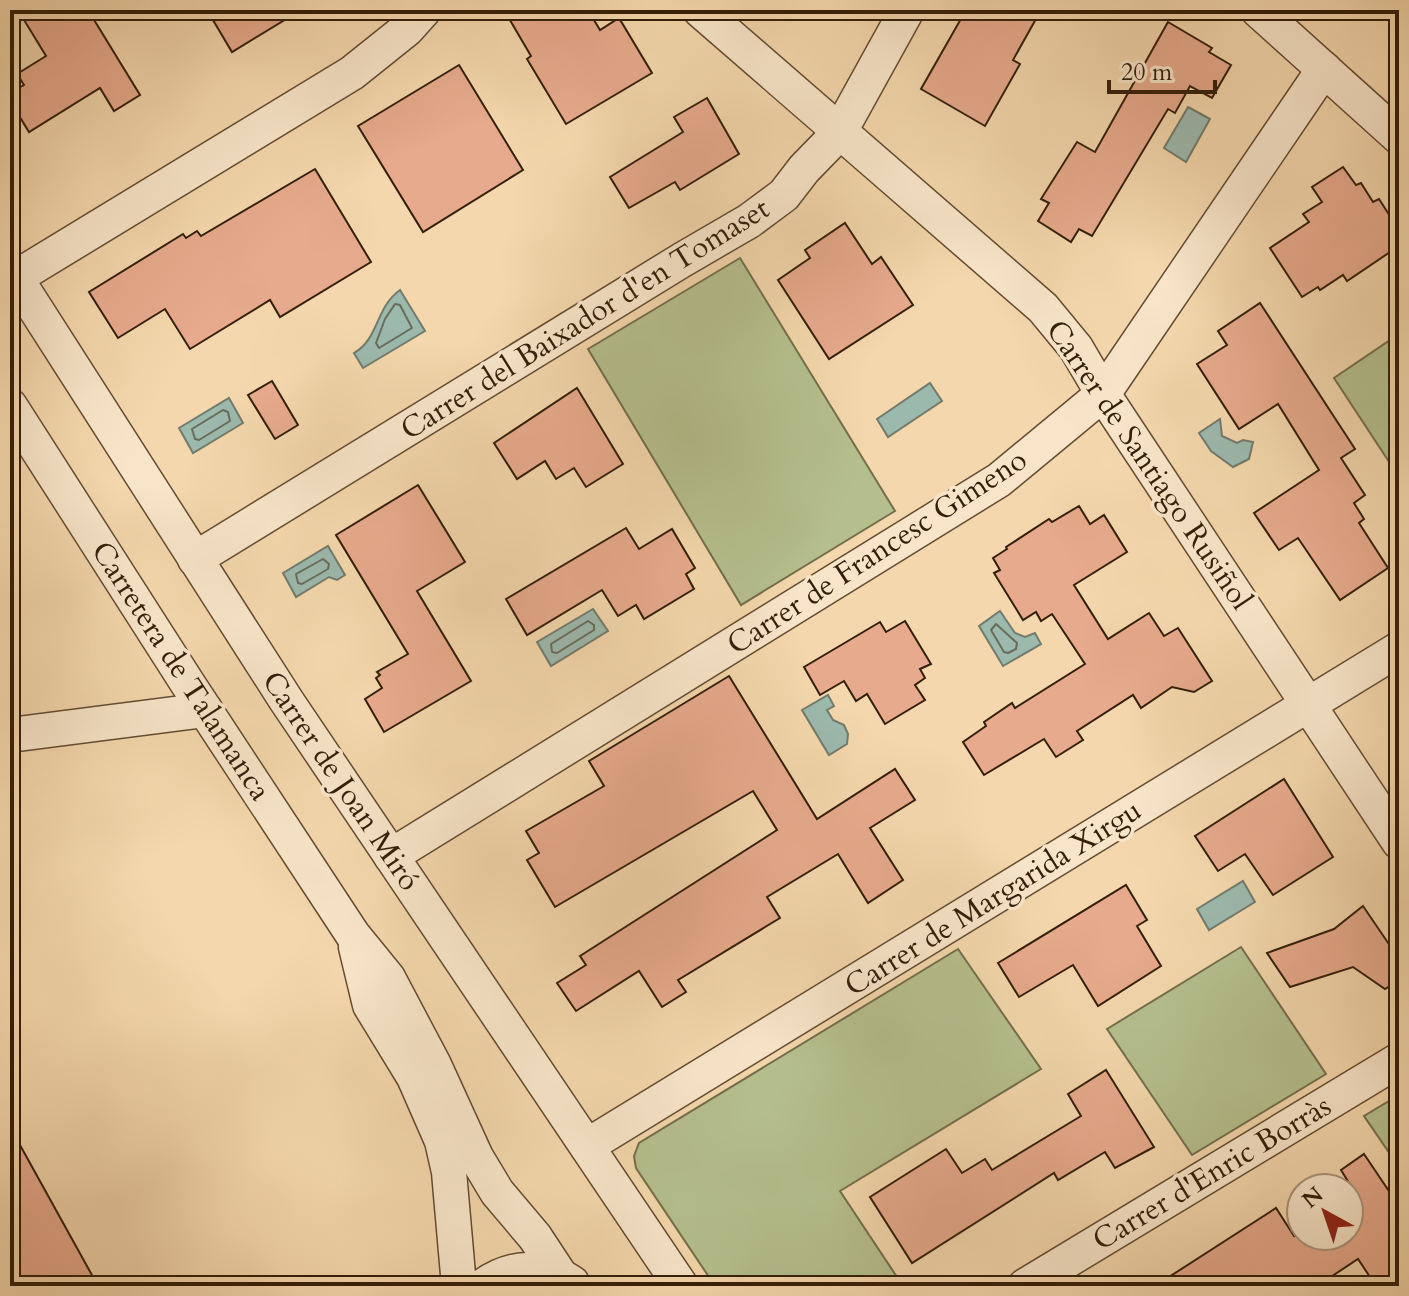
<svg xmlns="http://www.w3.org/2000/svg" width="1409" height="1296" viewBox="0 0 1409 1296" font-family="Cardo,serif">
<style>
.green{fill:#b5bf8e;stroke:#746e4c;stroke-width:2}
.water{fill:#9cb9ae;stroke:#727b6c;stroke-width:2}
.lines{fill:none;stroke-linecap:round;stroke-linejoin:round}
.shore{stroke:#686c5c;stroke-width:2}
.building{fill:#e7aa8c;stroke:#331e0a;stroke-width:2}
.minor-casing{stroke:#634c32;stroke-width:37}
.minor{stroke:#f8e5c9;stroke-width:34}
.labels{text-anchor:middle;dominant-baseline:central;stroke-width:7;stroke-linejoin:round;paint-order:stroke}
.street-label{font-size:30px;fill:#331e0a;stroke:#f8e5c9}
</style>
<rect width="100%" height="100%" fill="#f4d7ac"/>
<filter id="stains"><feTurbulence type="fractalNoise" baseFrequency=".0025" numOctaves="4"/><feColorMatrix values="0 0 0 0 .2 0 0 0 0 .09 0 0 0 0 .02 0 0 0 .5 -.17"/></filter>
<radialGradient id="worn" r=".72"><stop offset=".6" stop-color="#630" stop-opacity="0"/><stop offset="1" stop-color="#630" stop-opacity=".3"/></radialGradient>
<g class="green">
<path d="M740,258L895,511L741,605L588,349Z"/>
<path d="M1399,334V477L1334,378Z"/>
<path d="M1241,947L1326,1074L1192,1155L1107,1029Z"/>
<path d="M958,949L1041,1069L840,1191L903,1286H715L636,1168L634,1156L639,1143Z"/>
<path d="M1399,1095V1167L1364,1116Z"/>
</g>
<g class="water">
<path d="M1188,107L1210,119L1186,162L1164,148Z"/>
<path d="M400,290L425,331L363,368L354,353C379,339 375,308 400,290Z"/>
<path d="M930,383L942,401L888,437L877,419Z"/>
<path d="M229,398L243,423L193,453L179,428Z"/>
<path d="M1220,419L1222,436L1237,443L1243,440L1253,442L1249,459L1233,467L1211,451L1199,433Z"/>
<path d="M328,546L345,575L337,580L329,577L296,597L283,573Z"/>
<path d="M593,609L608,631L551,666L537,642Z"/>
<path d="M1000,611L1015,633L1025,637L1035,633L1041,644L1003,666L979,626Z"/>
<path d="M828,695L834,706L827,710L833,720L844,725L848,734L847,744L829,755L802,710Z"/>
<path d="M1243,881L1255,902L1209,930L1197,909Z"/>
</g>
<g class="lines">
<g class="shore">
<path d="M395,304L400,305L412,328L379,348L376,343L385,319Z"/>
<path d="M223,410L228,412L230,421L199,440L195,439L192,429Z"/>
<path d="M323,559L329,564L328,569L302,584L298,583L296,574Z"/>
<path d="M588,621L594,625V630L557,653L552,652L551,644Z"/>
<path d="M996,624L1017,643L1016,649L1008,653L1004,652L991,630Z"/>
</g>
</g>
<g class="building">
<path d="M18,10H88L140,95L114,111L100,88L29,132L10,101V93L24,85L17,74L46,56Z"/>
<path d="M207,10H301L232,52Z"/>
<path d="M504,10H588L600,30L619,18L652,73L566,124L527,59L531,56Z"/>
<path d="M966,10H1041L1013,60L1020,64L985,126L921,89Z"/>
<path d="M1168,22L1212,48L1209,52L1231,65L1212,98L1190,86L1175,113L1168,109L1092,236L1079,229L1071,242L1038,221L1049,203L1041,199L1077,142L1095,152Z"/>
<path d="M459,65L523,170L423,232L358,126Z"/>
<path d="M707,98L739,154L680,190L675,182L629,208L610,177L683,132L674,117Z"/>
<path d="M1343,167L1356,185L1361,183L1373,202L1379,199L1399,230V246L1347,281L1343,275L1320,290L1318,287L1302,297L1270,248L1309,222L1303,214L1322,202L1312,187Z"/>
<path d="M315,169L371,262L280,317L270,300L190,349L165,309L118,338L89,292L183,234L186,238L197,231L201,236Z"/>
<path d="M845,223L872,264L881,257L913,305L829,359L778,280L810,258L805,250Z"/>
<path d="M1260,303L1355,449L1341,458L1365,495L1354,503L1364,519L1359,523L1388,568L1340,600L1298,538L1279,550L1254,513L1319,470L1278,404L1239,429L1197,364L1227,345L1218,331Z"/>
<path d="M272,381L298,425L275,439L248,395Z"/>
<path d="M577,388L623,464L586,487L574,468L556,479L545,461L517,479L494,443Z"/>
<path d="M418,485L465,562L417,591L471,681L384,732L365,699L382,688L376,678L380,675L377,672L408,654L336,535Z"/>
<path d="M1079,506L1090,524L1104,515L1127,552L1074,585L1108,639L1149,613L1164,636L1178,628L1212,681L1194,692L1172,687L1141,708L1133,695L1077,731L1083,740L1056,757L1044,739L984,775L963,742L986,726L984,722L1012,703L1015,708L1085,664L1052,614L1041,621L1036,612L1023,620L994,573L1000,570L993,558L1007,549L1006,547L1049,519L1052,522Z"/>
<path d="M626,528L639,549L672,529L695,568L686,574L694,589L644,619L636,605L618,616L602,590L527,635L506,599Z"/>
<path d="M905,621L931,664L920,669L925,678L915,685L925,700L885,724L867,694L856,701L844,681L820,695L804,667L880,622L886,632Z"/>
<path d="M729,676L817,819L895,769L915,800L870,828L903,880L868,903L838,854L767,897L780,918L678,980L686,992L662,1007L639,971L576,1011L557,983L586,965L580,956L777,830L753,791L555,907L527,860L539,853L526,831L604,786L589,761Z"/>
<path d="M1284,779L1333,857L1273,895L1245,854L1218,871L1195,836Z"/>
<path d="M1126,885L1147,920L1137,926L1161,966L1098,1006L1073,965L1019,997L998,963Z"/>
<path d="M1363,906L1399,959V980L1385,989L1353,967L1290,987L1267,953L1334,929Z"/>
<path d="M1106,1070L1154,1147L1115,1168L1105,1152L1058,1180L1054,1173L912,1263L870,1197L946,1149L962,1173L985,1159L992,1170L1081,1116L1068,1094Z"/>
<path d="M10,1127L98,1286H10Z"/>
<path d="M1364,1154L1399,1206V1286H1376L1358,1259L1317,1286H1155L1276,1208L1294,1236H1349V1183L1341,1170Z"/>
</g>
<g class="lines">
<g class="minor-casing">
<g id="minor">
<path d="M700,10L1043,308L1076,348L1103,394L1399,842"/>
<path d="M1258,10L1399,137"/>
<path d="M10,269L286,700L681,1286"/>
<path d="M15,278L352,73L407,29L424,10"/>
<path d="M10,406L188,684L353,935L388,978L434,1065L476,1157L497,1192L535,1237L560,1275"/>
<path d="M195,559L682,260L749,221L784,195L804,169L839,133L907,10"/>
<path d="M10,735L205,710"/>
<path d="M391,856L999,480L1103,394L1324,69"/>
<path d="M356,947L370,1005L414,1077L442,1141L449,1172L459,1286"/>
<path d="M587,1146L1399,649"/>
<path d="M483,1286C511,1266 543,1264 572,1283"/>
<path d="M1025,1286L1399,1060"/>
</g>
</g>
<use href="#minor" class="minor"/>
</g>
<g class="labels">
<g class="street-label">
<text transform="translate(585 319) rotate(-32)">Carrer del Baixador d'en Tomaset</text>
<text transform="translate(1149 465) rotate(56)">Carrer de Santiago Rusiñol</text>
<text transform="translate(877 552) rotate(-33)">Carrer de Francesc Gimeno</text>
<text transform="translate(181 671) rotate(57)">Carretera de Talamanca</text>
<text transform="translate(341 781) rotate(56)">Carrer de Joan Miró</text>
<text transform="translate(993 898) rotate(-32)">Carrer de Margarida Xirgu</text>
<text transform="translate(1212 1173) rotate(-31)">Carrer d'Enric Borràs</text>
</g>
</g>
<rect width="1409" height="1296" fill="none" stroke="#f4d7ac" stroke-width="40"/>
<rect x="12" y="12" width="1385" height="1272" fill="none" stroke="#331e0a" stroke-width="4"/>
<rect x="20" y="20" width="1369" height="1256" fill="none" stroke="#331e0a" stroke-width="2"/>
<g transform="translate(1325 1212) rotate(320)"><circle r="38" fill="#f8e5c9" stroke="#a9957d" stroke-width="2"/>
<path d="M0-6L14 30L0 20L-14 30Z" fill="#8f2418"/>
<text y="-12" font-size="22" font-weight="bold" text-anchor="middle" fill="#331e0a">N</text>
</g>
<path d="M1109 80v12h106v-12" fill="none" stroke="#331e0a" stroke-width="4"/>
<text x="1121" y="80" font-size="24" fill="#331e0a" stroke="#f8e5c9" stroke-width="6" paint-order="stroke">20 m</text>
<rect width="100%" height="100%" filter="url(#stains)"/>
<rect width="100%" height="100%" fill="url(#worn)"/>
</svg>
